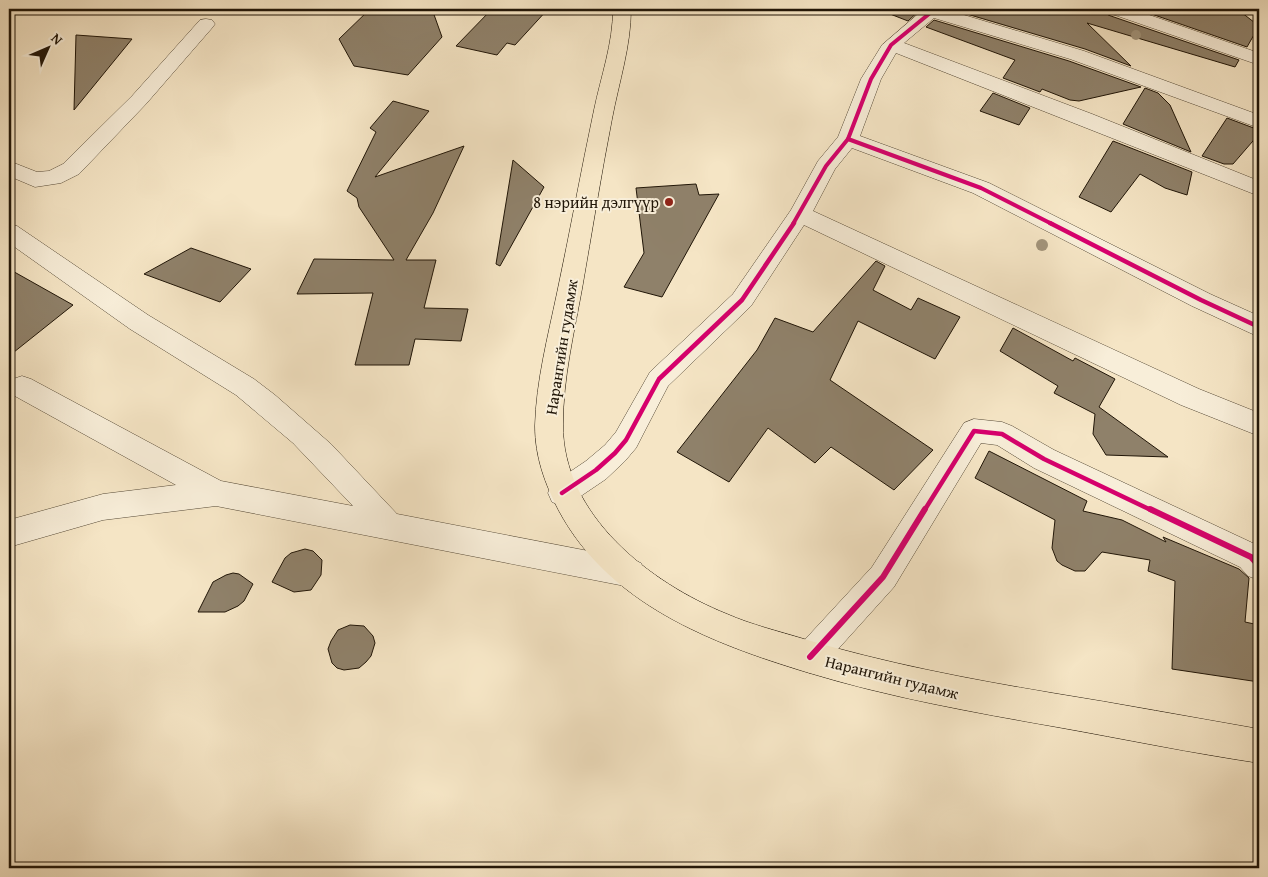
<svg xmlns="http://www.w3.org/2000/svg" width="1268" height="877" viewBox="0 0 1268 877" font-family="'Gentium Book Plus',serif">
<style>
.building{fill:#8f816a;stroke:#201507}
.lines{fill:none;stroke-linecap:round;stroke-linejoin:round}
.minor-casing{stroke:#554936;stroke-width:1}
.major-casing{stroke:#201507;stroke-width:1}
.minor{fill:#f8eed9;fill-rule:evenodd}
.major{fill:#f5e5c5;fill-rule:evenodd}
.cycleway-far2-casing{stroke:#f8eed9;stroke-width:6}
.cycleway-far1-casing{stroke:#f8eed9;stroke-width:8}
.cycleway-casing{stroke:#f8eed9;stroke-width:9}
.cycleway-far2{stroke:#d6006c;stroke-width:4}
.cycleway-far1{stroke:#d6006c;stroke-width:4.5}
.cycleway{stroke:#d6006c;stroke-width:6}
.tree{fill:#a2947b}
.poi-dot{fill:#8f2418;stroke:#f8eed9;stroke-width:2}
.labels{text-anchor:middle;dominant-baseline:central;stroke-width:4;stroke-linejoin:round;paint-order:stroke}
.poi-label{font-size:16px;fill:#201507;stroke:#f8eed9;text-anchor:end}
.street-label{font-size:16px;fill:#201507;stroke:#f8eed9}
</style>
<rect width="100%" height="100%" fill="#f5e5c5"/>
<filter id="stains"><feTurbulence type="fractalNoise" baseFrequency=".004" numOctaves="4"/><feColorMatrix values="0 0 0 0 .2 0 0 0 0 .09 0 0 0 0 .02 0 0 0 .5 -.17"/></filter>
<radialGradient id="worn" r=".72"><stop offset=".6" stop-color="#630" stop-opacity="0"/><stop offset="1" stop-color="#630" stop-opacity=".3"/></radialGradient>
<g class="building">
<path d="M370,9H432L442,37L408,75L354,66L339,39Z"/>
<path d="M492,9H548L515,45L507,43L497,55L456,46Z"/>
<path d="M886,9H921L908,21L885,12Z"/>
<path d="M950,9H1104L1108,15L1239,60L1235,67L1087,23L1131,66L1085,49Z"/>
<path d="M1137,9H1237L1259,26L1247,47Z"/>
<path d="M934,20L1069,61L1141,87L1079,101L1070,100L1042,89L1040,92L1003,78L1015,60L926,27Z"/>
<path d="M76,35L132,39L74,110Z"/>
<path d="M1145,88L1158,93L1170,105L1191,152L1123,124Z"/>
<path d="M993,93L1030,108L1019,125L980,111Z"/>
<path d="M393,101L429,111L375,177L464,146L433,213L406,260H436L424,308L468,309L461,341L415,339L409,365H355L373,293L297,294L314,259L394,260L359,207L357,198L347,191L376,132L370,128Z"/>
<path d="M1227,118L1259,130V134L1233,164H1224L1202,156Z"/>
<path d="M1113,141L1192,172L1187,195L1165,188L1140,174L1111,212L1079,197Z"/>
<path d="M513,160L544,187L500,266L496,264Z"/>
<path d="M696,184L699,195L719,194L662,297L624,287L644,253L636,188Z"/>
<path d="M191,248L251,269L220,302L144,274Z"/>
<path d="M876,261L885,266L873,290L911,310L918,298L960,317L935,359L858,321L830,380L933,450L894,490L831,447L815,463L768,428L729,482L677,452L757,350L775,318L813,332Z"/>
<path d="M9,269L73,305L9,356Z"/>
<path d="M1013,328L1073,361L1075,358L1115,379L1099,407L1168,457L1106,455L1093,434L1095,414L1054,393L1058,386L1000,351Z"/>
<path d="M989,451L1087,501L1083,511L1122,520L1166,542L1163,537L1239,569L1249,578L1245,622L1259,625V682L1172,669L1175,581L1148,571L1150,560L1102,552L1085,571H1075L1062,565L1057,561L1052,548L1055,520L975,478Z"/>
<path d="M305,549L313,551L322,560L321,575L311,590L294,592L272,582L285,558L291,553Z"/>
<path d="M233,573L239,574L253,584L244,601L238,606L225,612H198L213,582L226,575Z"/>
<path d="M350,625L364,626L373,636L375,643L371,656L366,662L359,668L344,670L337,668L332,663L328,649L331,641L338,630Z"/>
</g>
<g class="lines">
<g class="minor-casing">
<g id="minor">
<path d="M924,9H944L1084,51L1259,115V128L1070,59L934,18L904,43L1092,114L1259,181V196L896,53L881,79L860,136L989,183L1210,294L1259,316V337L1192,306L973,193L852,148L835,169L813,211L1199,389L1259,413V436L1181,405L804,225L751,306L668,386L636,448L625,461L606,479L572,502L562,506L552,502L548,493L552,484L586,461L605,445L616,432L650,372L733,294L791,210L818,161L838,137L861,79L882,45Z"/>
<path d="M1106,9H1132L1259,53V65L1109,13Z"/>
<path d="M206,19L212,20L215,24L212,28L146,104L79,174L61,183L35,187L9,176V161L37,172L49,171L63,164L132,96L200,20Z"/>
<path d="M9,224L17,226L148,315L254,379L275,395L331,444L397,514L630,559L641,563L645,573L641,583L630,587L216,506L103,520L9,547V520L103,494L176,485L13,395L9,387L13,379L22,376L31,379L221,481L353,506L293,443L236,395L130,329L9,243Z"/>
<path d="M974,419L1002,422L1012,426L1054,450L1259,546V580L1248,576L1240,567L1034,468L997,445L981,443L894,587L821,668L810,673L799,668L794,657L799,646L872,567L964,423Z"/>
</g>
</g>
<g class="major-casing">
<path id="major" d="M613,9H631C631,46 619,82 612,119C601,175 592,232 582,289C574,333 563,379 563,424C562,515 650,583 727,614C752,625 778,631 804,639C885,663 968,679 1052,693C1121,704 1190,717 1259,729V763C1192,753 1124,739 1057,727C972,712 888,697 806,672C711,643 609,604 559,511C545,484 535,457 535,426C536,382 548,336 557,293C570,232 581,171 594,110C601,76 613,44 613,9Z"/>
</g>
<use href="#minor" class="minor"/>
<use href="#major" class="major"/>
<g class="cycleway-far2-casing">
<g id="cycleway-far2">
<path d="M848,139L981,188L1052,224"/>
<path d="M793,224L826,166L848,139L871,79L891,45L935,9"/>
</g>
</g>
<g class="cycleway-far1-casing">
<g id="cycleway-far1">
<path d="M1050,223L1201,300L1259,327"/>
<path d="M562,493L596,470L615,453L626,440L659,379L742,300L794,223"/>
<path d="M924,511L974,431L1002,434L1044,459L1153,511"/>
</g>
</g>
<g class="cycleway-casing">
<g id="cycleway">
<path d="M1150,509L1251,557L1259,566"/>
<path d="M810,657L883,577L925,509"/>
</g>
</g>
<use href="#cycleway-far2" class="cycleway-far2"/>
<use href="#cycleway-far1" class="cycleway-far1"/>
<use href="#cycleway" class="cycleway"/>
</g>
<g class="tree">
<circle cx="1136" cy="35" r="5"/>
<circle cx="1042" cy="245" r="6"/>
</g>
<circle class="poi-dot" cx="669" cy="202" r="5"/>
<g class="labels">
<g class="poi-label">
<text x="659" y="202">8 нэрийн дэлгүүр</text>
</g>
<g class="street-label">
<text transform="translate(561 347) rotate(-81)">Нарангийн гудамж</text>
<text transform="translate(892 677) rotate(14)">Нарангийн гудамж</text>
</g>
</g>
<rect width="1268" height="877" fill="none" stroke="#f5e5c5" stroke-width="30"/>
<rect x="10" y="10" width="1248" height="857" fill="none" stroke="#201507" stroke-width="2.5"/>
<rect x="15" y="15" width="1238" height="847" fill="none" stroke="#201507"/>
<g transform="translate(48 48) rotate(45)" stroke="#f8eed9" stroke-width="4" paint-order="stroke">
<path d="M0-4L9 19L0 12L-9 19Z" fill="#201507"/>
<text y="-8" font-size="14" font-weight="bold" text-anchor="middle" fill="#201507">N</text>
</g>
<rect width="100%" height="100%" filter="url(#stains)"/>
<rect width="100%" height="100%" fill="url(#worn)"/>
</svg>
